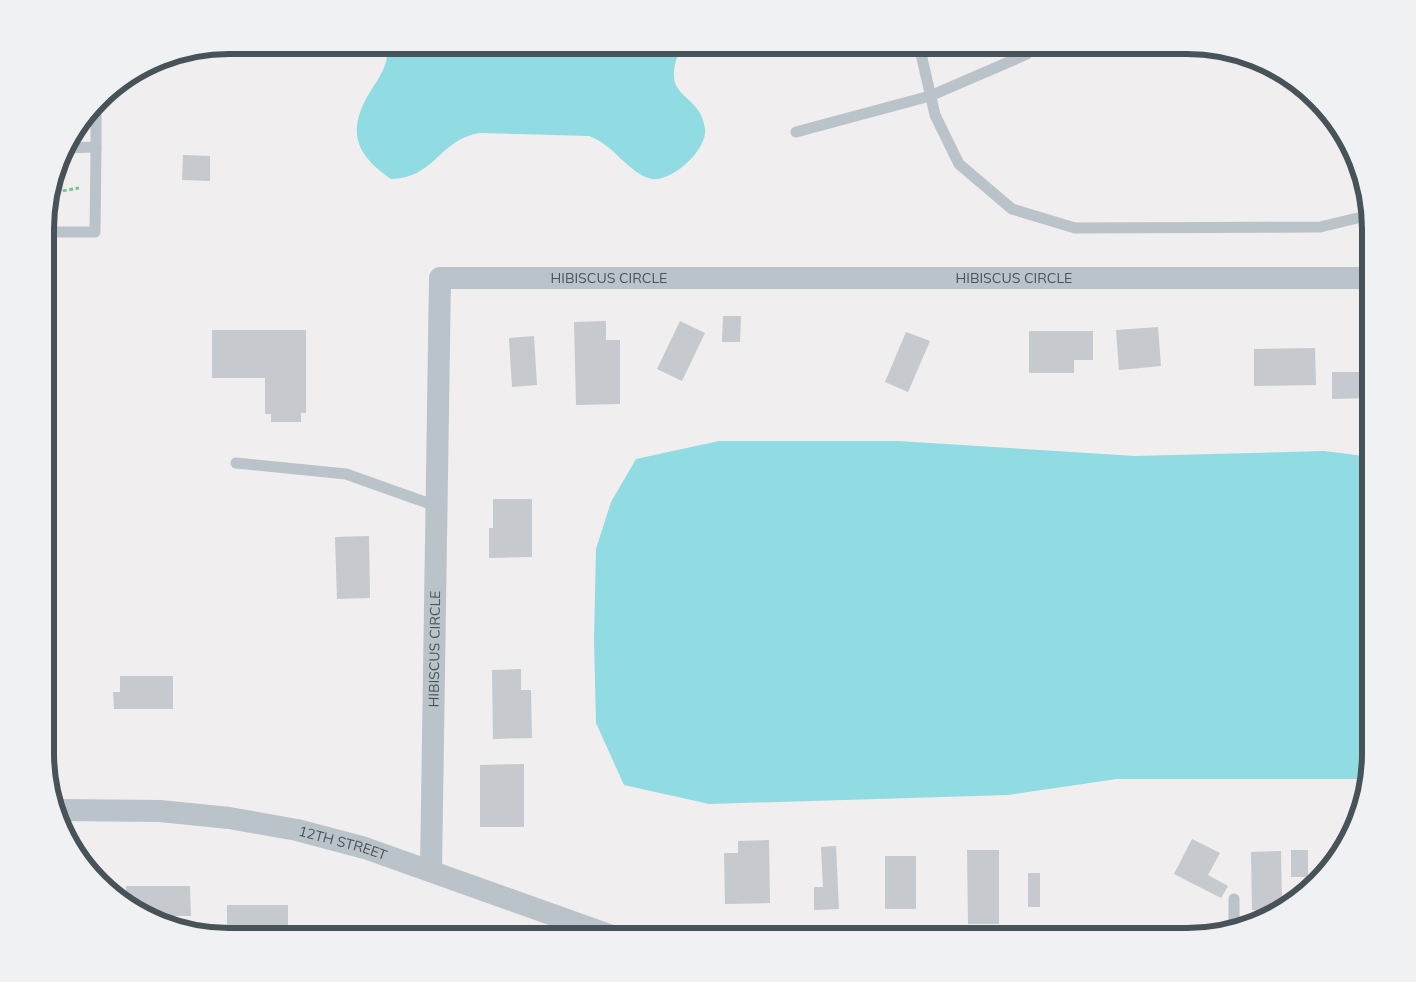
<svg xmlns="http://www.w3.org/2000/svg" width="1416" height="982" viewBox="0 0 1416 982" font-family="Mulish,sans-serif">
<style>
.water{fill:#91dbe3}
.building{fill:#c6c9cd}
.lines{fill:none;stroke-linecap:round;stroke-linejoin:round}
.path{stroke:#7bc498;stroke-width:3;stroke-dasharray:4 2.5;stroke-linecap:butt}
.lane{stroke:#bac3c9;stroke-width:11}
.street{stroke:#bac3c9;stroke-width:22}
.labels{text-anchor:middle;dominant-baseline:central;stroke-width:4;stroke-linejoin:round;paint-order:stroke}
.street-label{font-size:14px;fill:#485359;stroke:#fff}
.rim{fill:none;stroke:#485359;stroke-width:6}
</style>
<rect width="100%" height="100%" fill="#f0eeee"/>
<g class="water">
<path d="M378,45H682C656,102 700,89 705,129C708,150 669,186 648,178C625,169 615,146 589,136L479,133C439,140 435,178 391,179C354,154 347,130 370,92C377,81 385,70 387,57Z"/>
<path d="M1135,45H1199L1244,54L1219,56Z"/>
<path d="M719,441H898L1135,456L1324,451L1371,457V765L1368,779H1117L1008,795L709,804L624,785L596,723L594,639L596,549L611,502L636,459Z"/>
</g>
<g class="building">
<path d="M183,155L210,156V181L182,180Z"/>
<path d="M723,316H741L740,342H722Z"/>
<path d="M606,321V340H620V404L576,405L574,322Z"/>
<path d="M680,321L705,333L682,381L657,369Z"/>
<path d="M1158,327L1161,366L1119,370L1116,330Z"/>
<path d="M212,330H306V413H301V422H271V414H265V378H212Z"/>
<path d="M1029,331H1093V360H1074V373H1029Z"/>
<path d="M906,332L930,341L908,392L885,382Z"/>
<path d="M534,336L537,385L512,387L509,338Z"/>
<path d="M1315,348L1316,385L1254,386V349Z"/>
<path d="M1332,372H1371V398L1332,399Z"/>
<path d="M493,499H532V557L489,558V528H493Z"/>
<path d="M369,536L370,598L337,599L335,537Z"/>
<path d="M521,669V690H531L532,738L493,739L492,670Z"/>
<path d="M120,676H173V709H114L113,692H120Z"/>
<path d="M524,764V827H480V765Z"/>
<path d="M1192,839L1220,853L1208,875L1228,886L1221,898L1174,874Z"/>
<path d="M769,840L770,903L725,904L724,853H738V841Z"/>
<path d="M836,846L839,909L814,910V887H823L821,847Z"/>
<path d="M967,850H999V924H968Z"/>
<rect x="1291" y="850" width="17" height="27"/>
<path d="M1281,851L1282,907L1279,910H1252L1251,852Z"/>
<rect x="885" y="856" width="31" height="53"/>
<rect x="1028" y="873" width="12" height="34"/>
<path d="M126,886H190L191,916H149L126,904Z"/>
<path d="M227,905H288V934L227,935Z"/>
</g>
<g class="lines">
<path class="path" d="M50,193L79,188"/>
<g class="lane">
<path d="M919,45L935,115L959,164L1012,209L1075,228L1320,227L1370,215"/>
<path d="M796,132L930,96L1027,54"/>
<path d="M64,148L96,147V105"/>
<path d="M47,232H95L96,147"/>
<path d="M236,463L346,474L436,506"/>
<path d="M1234,899V926"/>
</g>
<g class="street">
<path id="s1" d="M58,810L160,811L229,818L297,830L365,848L615,937"/>
<path id="s2" d="M431,870L440,278H1371"/>
</g>
</g>
<g class="labels">
<g class="street-label">
<text stroke="none"><textPath href="#s2" startOffset="761">HIBISCUS CIRCLE</textPath></text>
<text stroke="none"><textPath href="#s2" startOffset="1166">HIBISCUS CIRCLE</textPath></text>
<text stroke="none"><textPath href="#s2" startOffset="221">HIBISCUS CIRCLE</textPath></text>
<text stroke="none"><textPath href="#s1" startOffset="288">12TH STREET</textPath></text>
</g>
</g>
<path d="M0 0H1416V982H0ZM229 54H1187A175 175 0 0 1 1362 229V753A175 175 0 0 1 1187 928H229A175 175 0 0 1 54 753V229A175 175 0 0 1 229 54Z" fill="#f0f1f2" fill-rule="evenodd"/>
<path class="rim" d="M229 54H1187A175 175 0 0 1 1362 229V753A175 175 0 0 1 1187 928H229A175 175 0 0 1 54 753V229A175 175 0 0 1 229 54Z"/>
</svg>
